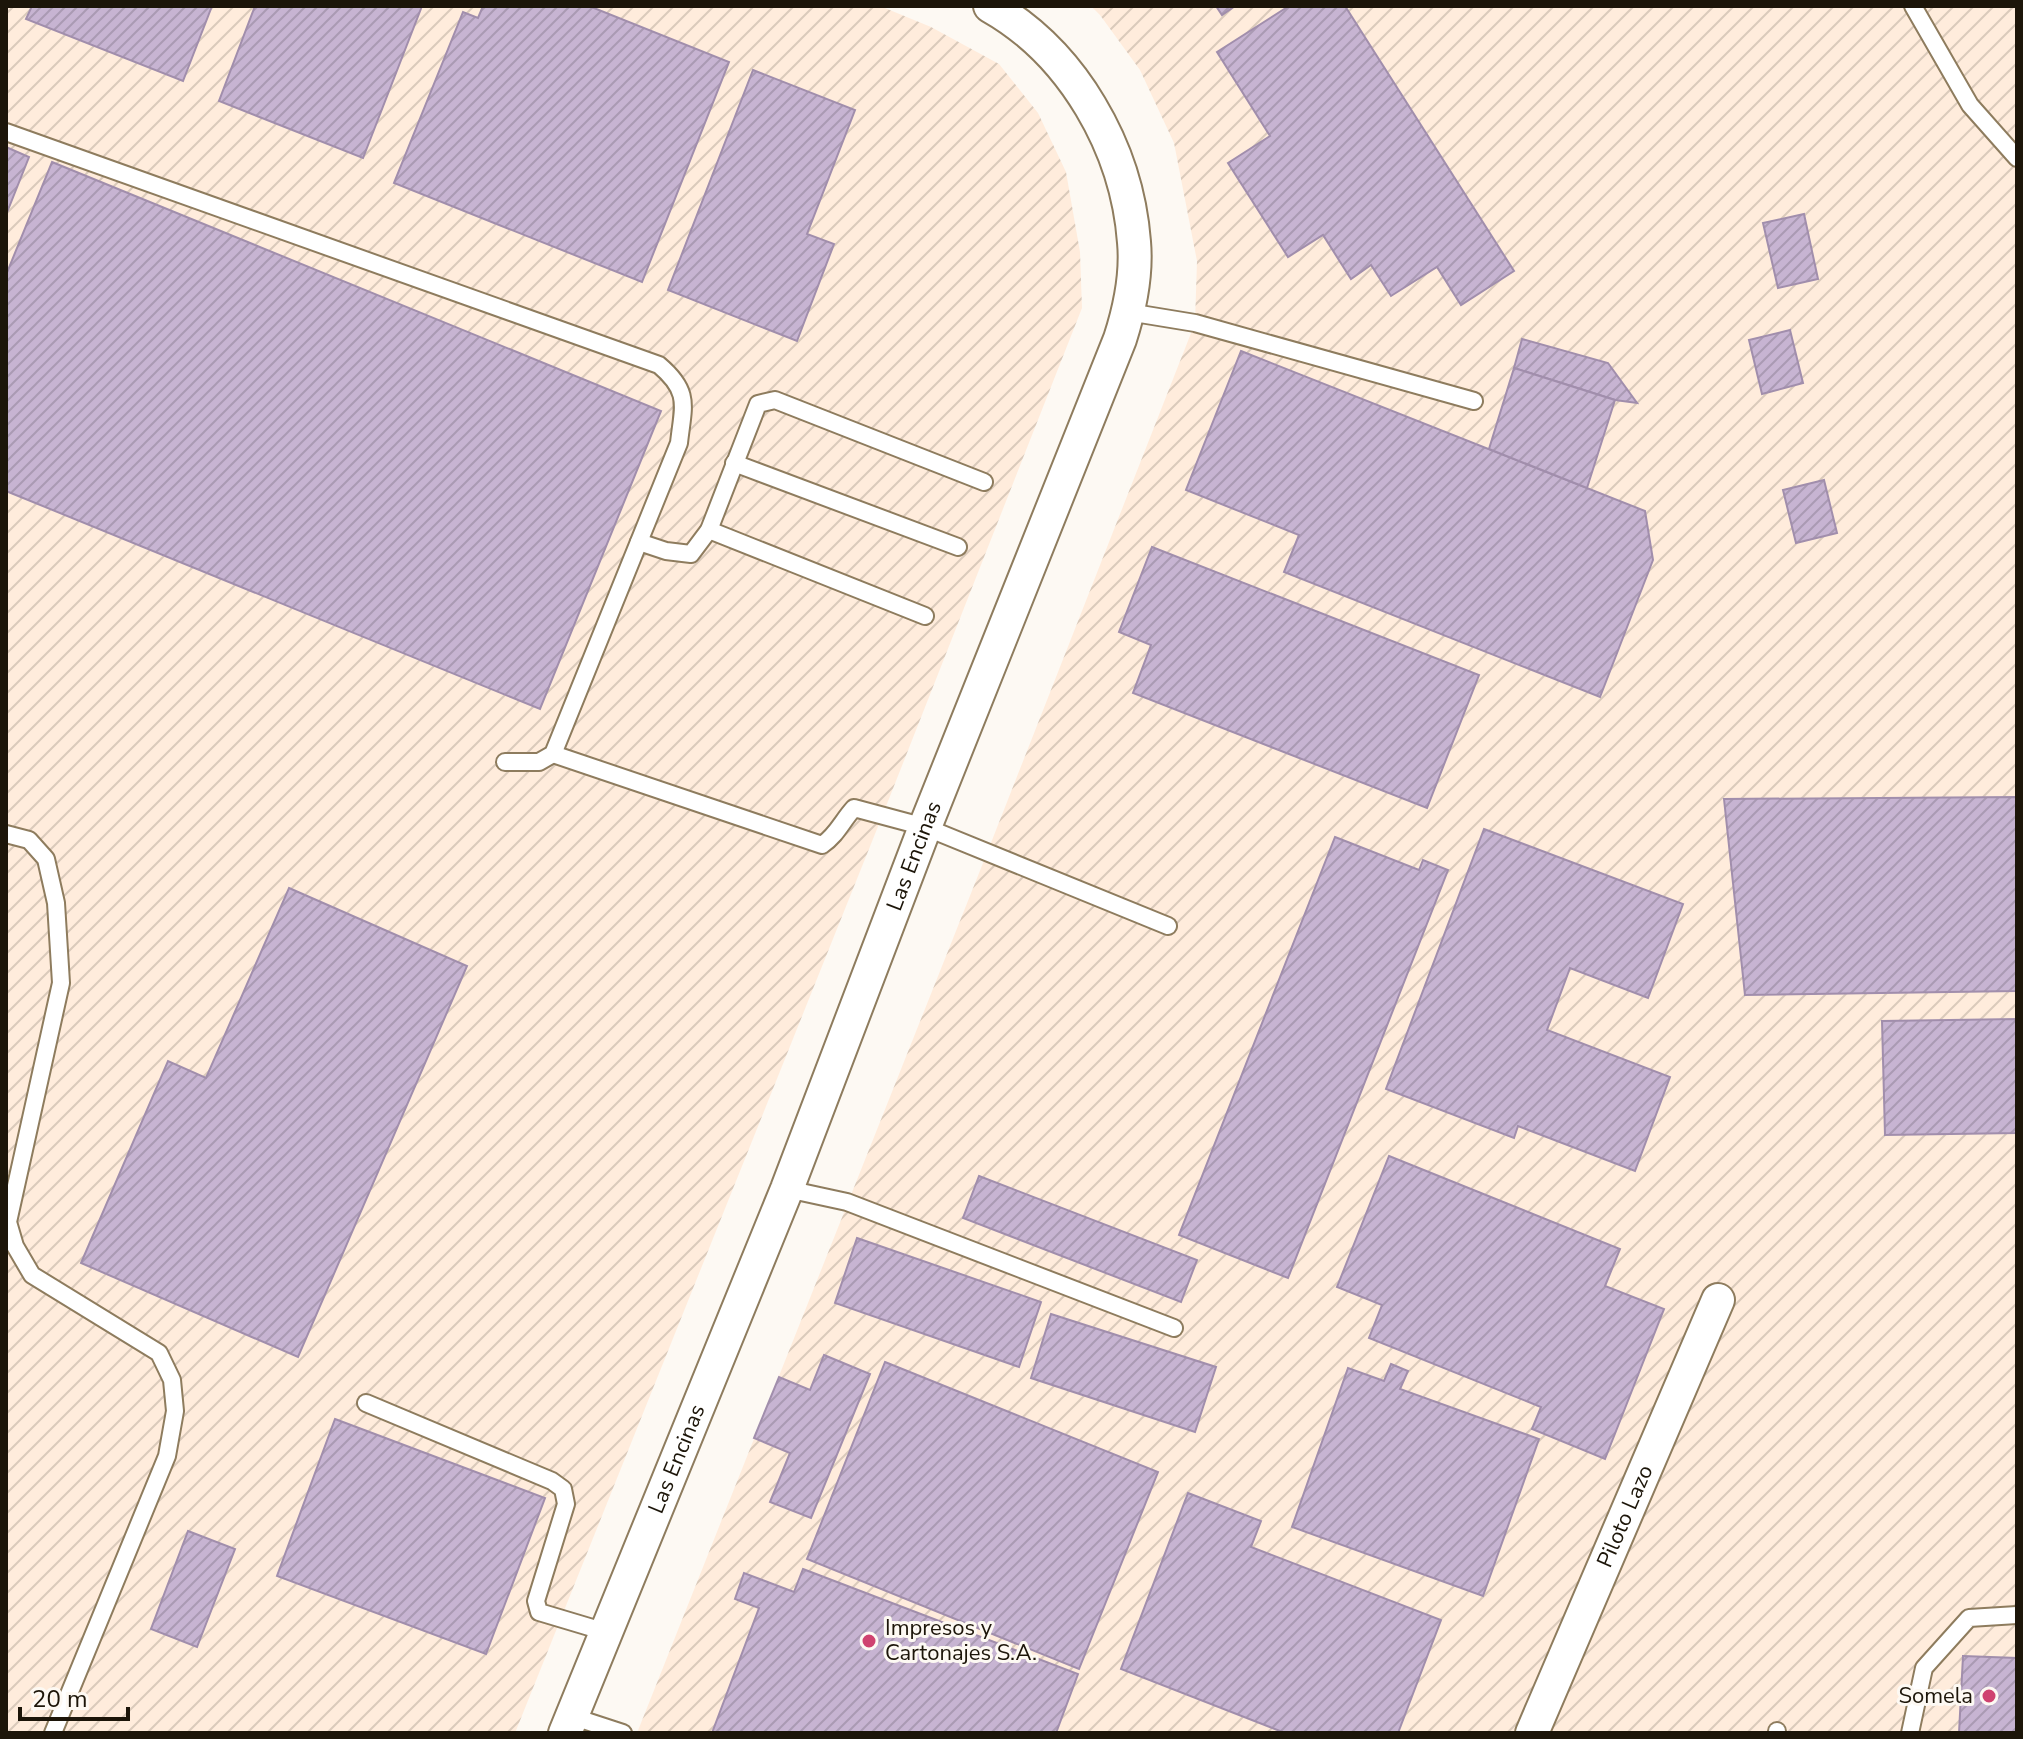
<svg xmlns="http://www.w3.org/2000/svg" width="2023" height="1739" viewBox="0 0 2023 1739" font-family="'Nunito Sans',sans-serif">
<style>
.industrial{fill:url(#industrial-furrows)}
.building{fill:url(#building-hatch);stroke:#a18eac;stroke-width:2}
.lines{fill:none;stroke-linecap:round;stroke-linejoin:round}
.service-casing{stroke:#8e7c5e;stroke-width:20}
.minor-casing{stroke:#8e7c5e;stroke-width:36}
.service{stroke:#fff;stroke-width:16}
.minor{stroke:#fff;stroke-width:32}
.poi-dot{fill:#cf4270;stroke:#fdf9f3;stroke-width:3}
.labels{text-anchor:middle;dominant-baseline:central;stroke-width:6;stroke-linejoin:round;paint-order:stroke}
.street-label{font-size:22px;fill:#1c1509;stroke:#fdf9f3}
.poi-label{font-size:22px;fill:#1c1509;stroke:#fdf9f3;text-anchor:start}
</style>
<defs>
<pattern id="industrial-furrows" width="10" height="10" patternUnits="userSpaceOnUse" patternTransform="scale(2)"><rect width="10" height="10" fill="#ffecdc"/><path d="M-1 1l2-2M0 10L10 0M9 11l2-2" fill="none" stroke="#dacabb"/></pattern>
<pattern id="building-hatch" width="6" height="6" patternUnits="userSpaceOnUse" patternTransform="scale(2)"><rect width="6" height="6" fill="#c7b4d2"/><path d="M-1 1l2-2M0 6l6-6M5 7l2-2" fill="none" stroke="#aa9ab3"/></pattern>
</defs>
<rect width="100%" height="100%" fill="#fdf9f3"/>
<g class="industrial">
<path d="M6,6H880L931,27L999,64L1038,113L1066,172L1080,252L1082,308L883,814L515,1733H6Z"/>
<path d="M1091,6H2017V1733H637L987,853L1195,323L1197,261L1174,143L1140,70L1100,15Z"/>
</g>
<g class="building">
<path d="M32,6H212L183,81L26,19Z"/>
<path d="M255,6H422L363,158L219,101Z"/>
<path d="M483,6H589L729,62L642,282L394,183L463,12L478,18Z"/>
<path d="M1216,6H1235L1222,15Z"/>
<path d="M1289,6H1345L1514,271L1461,305L1437,267L1391,296L1371,265L1351,279L1323,235L1288,257L1228,163L1270,136L1217,52Z"/>
<path d="M753,70L855,110L807,234L834,244L797,341L668,290Z"/>
<path d="M6,147L29,157L6,215Z"/>
<path d="M52,162L661,411L540,709L6,491V275Z"/>
<path d="M1804,214L1818,279L1778,288L1763,223Z"/>
<path d="M1790,330L1803,383L1762,394L1749,340Z"/>
<path d="M1522,339L1608,363L1637,403L1615,400L1514,368Z"/>
<path d="M1241,351L1645,511L1653,560L1600,697L1284,572L1299,535L1186,490Z"/>
<path d="M1514,368L1615,400L1587,488L1489,449Z"/>
<path d="M1824,480L1837,533L1796,543L1783,490Z"/>
<path d="M1152,547L1479,675L1427,808L1133,693L1151,645L1119,632Z"/>
<path d="M2017,797V991L1745,995L1724,799Z"/>
<path d="M1484,829L1683,904L1648,998L1570,968L1547,1030L1670,1077L1635,1171L1518,1126L1514,1138L1386,1089Z"/>
<path d="M1335,837L1419,870L1423,860L1448,870L1288,1278L1179,1235Z"/>
<path d="M289,888L467,966L298,1357L81,1263L168,1061L206,1078Z"/>
<path d="M2017,1019V1133L1885,1135L1882,1021Z"/>
<path d="M1389,1156L1620,1249L1605,1286L1664,1309L1605,1459L1532,1429L1541,1407L1369,1338L1382,1305L1337,1287Z"/>
<path d="M979,1176L1197,1260L1181,1302L963,1218Z"/>
<path d="M857,1238L1041,1302L1019,1367L835,1303Z"/>
<path d="M1051,1314L1216,1367L1195,1432L1031,1378Z"/>
<path d="M824,1355L870,1374L811,1518L770,1502L790,1453L754,1438L779,1377L810,1390Z"/>
<path d="M885,1362L1158,1472L1079,1669L807,1559Z"/>
<path d="M1391,1364L1408,1371L1400,1389L1539,1439L1483,1596L1292,1527L1348,1368L1384,1381Z"/>
<path d="M335,1419L545,1498L486,1654L277,1576Z"/>
<path d="M1188,1493L1261,1521L1251,1547L1441,1620L1398,1733H1285L1121,1669Z"/>
<path d="M188,1531L235,1549L197,1647L151,1629Z"/>
<path d="M803,1569L1078,1674L1056,1733H712L759,1608L735,1599L744,1573L794,1592Z"/>
<path d="M1963,1656L2017,1658V1733H1959Z"/>
</g>
<g class="lines">
<g class="service-casing">
<g id="service">
<path d="M1913,6L1970,105L2017,158"/>
<path d="M6,132L659,365C691,392 683,406 679,443L553,754L539,762H505"/>
<path d="M1128,312L1195,323L1474,401"/>
<path d="M734,463L958,547"/>
<path d="M709,530L925,616"/>
<path d="M639,542L666,551L691,554L709,530L758,404L775,400L984,482"/>
<path d="M553,754L822,845C837,835 842,821 854,808L925,827L1168,926"/>
<path d="M6,834L29,840L46,859L56,903L61,983L8,1222L15,1246L32,1275L159,1353L172,1380L175,1411L167,1456L53,1733"/>
<path d="M787,1189L847,1202L1174,1328"/>
<path d="M366,1403L552,1481L563,1489L566,1504L536,1601L539,1612L606,1632"/>
<path d="M571,1716L623,1733"/>
<path d="M1777,1731V1733"/>
<path d="M1910,1733L1924,1668L1969,1618L2017,1615"/>
</g>
</g>
<g class="minor-casing">
<g id="minor">
<path id="s1" d="M565,1733L787,1189L925,827L1120,339C1130,308 1137,275 1134,242C1127,148 1073,53 990,6"/>
<path id="s2" d="M1532,1733L1718,1300"/>
</g>
</g>
<use href="#service" class="service"/>
<use href="#minor" class="minor"/>
</g>
<g class="poi-dot">
<circle cx="869" cy="1641" r="8"/>
<circle cx="1989" cy="1696" r="8"/>
</g>
<g class="labels">
<g class="street-label">
<text stroke="none"><textPath href="#s1" startOffset="944">Las Encinas</textPath></text>
<text stroke="none"><textPath href="#s1" startOffset="296">Las Encinas</textPath></text>
<text stroke="none"><textPath href="#s2" startOffset="236">Piloto Lazo</textPath></text>
</g>
<g class="poi-label">
<text x="885" y="1628">Impresos y<tspan x="885" dy="25">Cartonajes S.A.</tspan></text>
<text x="1973" y="1696" text-anchor="end">Somela</text>
</g>
</g>
<rect width="2023" height="1739" fill="none" stroke="#1c1509" stroke-width="16"/>
<path d="M20 1707v12h108v-12" fill="none" stroke="#1c1509" stroke-width="4"/>
<text x="32" y="1707" font-size="24" fill="#1c1509" stroke="#fdf9f3" stroke-width="6" paint-order="stroke">20 m</text>
</svg>
